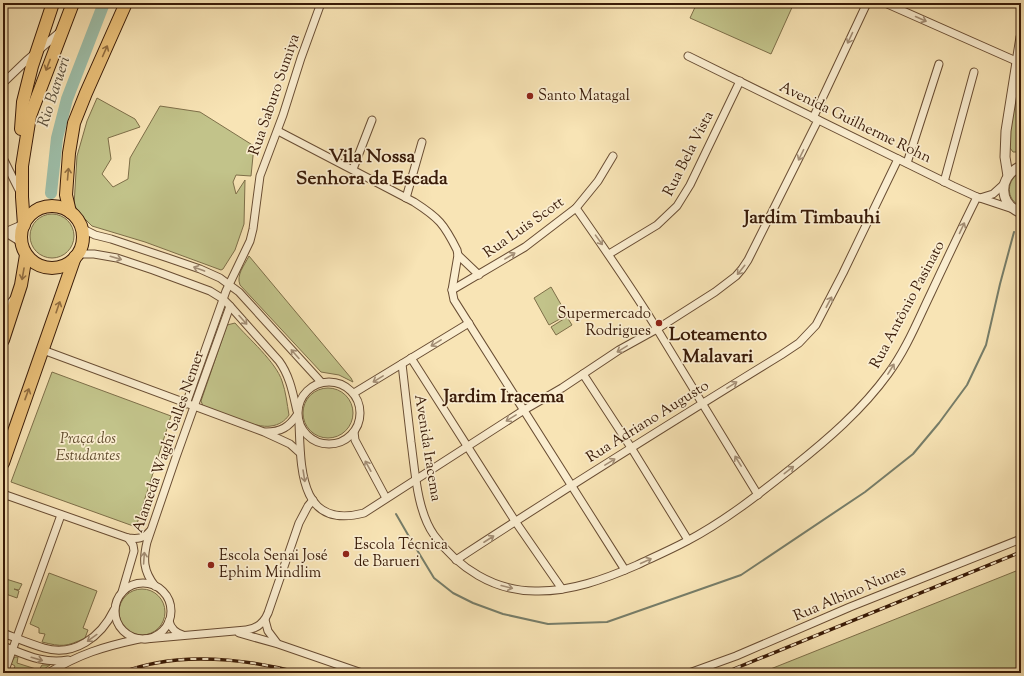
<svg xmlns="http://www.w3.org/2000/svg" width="1024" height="676" viewBox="0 0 1024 676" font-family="'Sorts Mill Goudy',serif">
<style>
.green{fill:#c2c38a;stroke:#7e6f49}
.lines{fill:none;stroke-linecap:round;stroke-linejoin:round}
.stream{stroke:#767d69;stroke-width:2}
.river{stroke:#9ebfaa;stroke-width:12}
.minor-casing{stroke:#694d33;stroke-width:9}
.tertiary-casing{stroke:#694d33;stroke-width:11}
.primary-casing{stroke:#391b08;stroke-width:14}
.minor{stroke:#faedcf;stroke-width:7}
.tertiary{stroke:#faedcf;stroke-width:9}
.primary{stroke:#ecc27a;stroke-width:12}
.rail-casing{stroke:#391b08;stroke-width:3.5}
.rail{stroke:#faedcf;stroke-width:2;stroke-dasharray:6;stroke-linecap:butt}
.oneway{stroke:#a38e75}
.oneway2{stroke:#926e41}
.poi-dot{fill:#8f2418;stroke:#faedcf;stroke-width:1.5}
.labels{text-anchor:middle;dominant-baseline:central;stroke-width:3.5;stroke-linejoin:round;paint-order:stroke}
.street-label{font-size:15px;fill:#391b08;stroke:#faedcf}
.poi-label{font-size:15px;fill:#391b08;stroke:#faedcf;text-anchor:start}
.park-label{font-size:15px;font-style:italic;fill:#624d2f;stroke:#faedcf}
.water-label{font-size:16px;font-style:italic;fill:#574c39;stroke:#faedcf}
.district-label{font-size:19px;font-weight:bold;fill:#391b08;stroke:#faedcf}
</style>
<rect width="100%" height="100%" fill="#f8e4b5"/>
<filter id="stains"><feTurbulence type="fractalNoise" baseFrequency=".005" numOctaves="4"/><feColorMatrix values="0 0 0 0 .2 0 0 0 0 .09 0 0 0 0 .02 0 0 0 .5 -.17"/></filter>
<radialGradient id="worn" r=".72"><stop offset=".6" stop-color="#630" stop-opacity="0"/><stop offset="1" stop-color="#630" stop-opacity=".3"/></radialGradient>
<g class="green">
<path d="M697,3H794L771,54L690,18Z"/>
<path d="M1021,44V152H1013L1007,144Z"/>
<path d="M97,98L135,119L140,127L108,138L111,159L102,174L113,187L128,179L130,158L160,106L200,112L254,146L251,176L236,175L233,182L236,194L245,180L244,224L235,250L223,269L221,270L145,242L92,226L83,217L74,205L77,156L87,121Z"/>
<path d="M1021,172V206C1005,200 1006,179 1021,172Z"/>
<circle cx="52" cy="236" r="22"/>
<path d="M249,256L351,378L353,382L339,375L321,372L240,285C236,275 244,266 249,256Z"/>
<path d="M551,287L567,315L549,325L534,298Z"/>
<path d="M567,317L572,325L556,335L551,327Z"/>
<path d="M235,323C248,338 276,362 282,381C286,392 287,404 289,415C285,421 279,425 271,426C256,429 219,412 203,406L201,401L227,325Z"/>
<path d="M52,372L171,416L136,527L11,482Z"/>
<circle cx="328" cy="413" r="25"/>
<path d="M1021,569V673H758L768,670Z"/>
<path d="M49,573L97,591L83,628L88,630L85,638C66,647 62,647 42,642L45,634L39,633V628L30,624Z"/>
<path d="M6,579L22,584L19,590L14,589L19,591L17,598L3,593V586Z"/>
<circle cx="142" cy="612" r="23"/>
<path d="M15,657H18L17,663L39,670L42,665H50L38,673H12L15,666L10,663Z"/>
</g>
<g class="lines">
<path class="stream" d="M396,514L411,540L434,578L453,593L473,603L503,614L548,624L607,622L741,575L865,492L913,454L939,423L967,385L986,345L1000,284L1014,232"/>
<path class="river" d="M51,193L57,138L67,99L104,3"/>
<g class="minor-casing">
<g id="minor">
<path d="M885,3L1016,61"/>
<path d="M688,56L953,186L977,197L1013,209"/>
<path d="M3,83L26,61L60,32"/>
<path d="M813,118L867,3"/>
<path d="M278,131L414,202C439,218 444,224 457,250L458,255L452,290L454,300L625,570"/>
<path d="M3,158L19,190"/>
<path d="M907,163L939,64"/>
<path d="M353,169L372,120"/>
<path d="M944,182L974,72"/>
<path d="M406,198L422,142"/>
<path d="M980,198L993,194L1004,184"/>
<path d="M576,208C604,248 632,288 657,329C691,384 724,440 758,495"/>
<path d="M81,228L95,235L111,239L168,258L200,269L220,278L239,292L321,382"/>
<path d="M77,254H94L117,258L153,270L210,291L223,299L230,306L279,361C290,376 293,394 297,411"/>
<path d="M609,254L657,225L677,206L690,185L740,81"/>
<path d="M458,255L479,275"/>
<path d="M452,290L525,247L576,208L598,181L613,156"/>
<path d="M3,312L13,300"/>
<path d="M43,350L264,432L290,444L300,453"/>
<path d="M411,358L515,521L562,589"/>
<path d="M402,364C405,390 408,416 411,442C415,471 417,511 434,535C458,568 494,591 535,591C570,592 605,579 637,565C654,557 670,550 687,541C725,521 759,494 793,467C827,440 862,410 888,374C906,350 918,320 931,293C946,261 961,229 977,197"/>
<path d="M583,374L632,449L688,540"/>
<circle cx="329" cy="413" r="31"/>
<path d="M354,393L469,323"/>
<path d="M186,404L226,291L250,241L253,229L260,176L283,115L301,58L321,3"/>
<path d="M299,423C301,468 299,530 364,513L524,410L562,388L619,350L657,329L715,292L736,276L742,269L748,260L818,120"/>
<path d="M266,432C281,432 289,427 297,415"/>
<path d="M354,432L355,440L386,498"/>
<path d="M3,494L128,538C137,539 144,539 150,531"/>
<path d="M456,560C563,490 672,422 781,355L799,343L816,325L843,273L898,159"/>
<circle cx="143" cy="611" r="28"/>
<path d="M155,586C143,571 143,559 147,542L176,457L230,306"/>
<path d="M122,592L134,551L133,545L128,538"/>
<path d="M265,620L268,631L277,643"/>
<path d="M169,621C171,629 176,633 183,635"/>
<path d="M3,633C16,638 30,644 44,648C74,657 101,637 114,610"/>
<path d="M239,633L278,644L362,673"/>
<path d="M145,639L246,630C257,629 264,623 268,613L299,523L308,506L313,500"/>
<path d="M3,646C26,655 43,664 68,660"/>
<path d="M4,673L61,515"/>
<path d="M48,673C80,654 102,647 139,639"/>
<path d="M689,673L736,656L850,607L1021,539"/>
</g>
</g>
<g class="tertiary-casing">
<g id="tertiary">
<path d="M1021,166C998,177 998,203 1021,213"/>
<path d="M1008,176L1005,157L1006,131L1021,37"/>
<path d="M8,233L21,241"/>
<path d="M3,234L24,225"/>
</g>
</g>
<g class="primary-casing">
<g id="primary">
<path d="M21,129L23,102L32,66L53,3"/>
<circle cx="52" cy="237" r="31"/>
<path d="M70,212L66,195L69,153L74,123L86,93L126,3"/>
<path d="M24,225L22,197V166L30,116L73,3"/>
<path d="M3,340L21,285L26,255"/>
<path d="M3,463L75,257"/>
</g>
</g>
<use href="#minor" class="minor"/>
<use href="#tertiary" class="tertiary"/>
<use href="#primary" class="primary"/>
<g class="rail-casing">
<g id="rail">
<path d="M120,673C132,669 144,665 156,663C201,654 255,661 300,673"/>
<path d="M724,673L1021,552"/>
</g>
</g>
<use href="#rail" class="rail"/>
</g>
<defs><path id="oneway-shaft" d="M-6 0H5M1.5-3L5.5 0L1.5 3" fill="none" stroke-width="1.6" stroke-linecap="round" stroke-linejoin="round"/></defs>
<g class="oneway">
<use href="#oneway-shaft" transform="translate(921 19) rotate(24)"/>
<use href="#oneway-shaft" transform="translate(850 38) rotate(115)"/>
<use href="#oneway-shaft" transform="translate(801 155) rotate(116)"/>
<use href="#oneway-shaft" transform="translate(962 228) rotate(-65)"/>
<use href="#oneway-shaft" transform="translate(599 240) rotate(54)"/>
<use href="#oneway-shaft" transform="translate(510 256) rotate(-31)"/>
<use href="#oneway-shaft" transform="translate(116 258) rotate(16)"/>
<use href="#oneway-shaft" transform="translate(199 269) rotate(-160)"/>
<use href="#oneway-shaft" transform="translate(741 270) rotate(129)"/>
<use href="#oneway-shaft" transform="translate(829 302) rotate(-62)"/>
<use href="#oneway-shaft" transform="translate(243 320) rotate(48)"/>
<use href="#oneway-shaft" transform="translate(436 343) rotate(149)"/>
<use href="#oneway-shaft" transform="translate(622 349) rotate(149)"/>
<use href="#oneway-shaft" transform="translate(295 354) rotate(-132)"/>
<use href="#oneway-shaft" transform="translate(891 369) rotate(-58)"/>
<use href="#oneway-shaft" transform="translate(378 379) rotate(149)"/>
<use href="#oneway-shaft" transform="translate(732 385) rotate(-32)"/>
<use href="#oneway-shaft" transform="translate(511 418) rotate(148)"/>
<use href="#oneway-shaft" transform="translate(738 461) rotate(-122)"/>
<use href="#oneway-shaft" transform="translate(610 462) rotate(-31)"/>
<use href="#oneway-shaft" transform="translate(368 466) rotate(-119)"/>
<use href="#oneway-shaft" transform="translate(789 470) rotate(-38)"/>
<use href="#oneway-shaft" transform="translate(304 476) rotate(81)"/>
<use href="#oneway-shaft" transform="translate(489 539) rotate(-33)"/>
<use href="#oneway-shaft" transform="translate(144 558) rotate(-86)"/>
<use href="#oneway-shaft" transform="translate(646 561) rotate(-24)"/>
<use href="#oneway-shaft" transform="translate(507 587) rotate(14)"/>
<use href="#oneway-shaft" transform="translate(92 638) rotate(144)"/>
<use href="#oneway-shaft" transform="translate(37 659) rotate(16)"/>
</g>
<g class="oneway2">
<use href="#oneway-shaft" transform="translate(105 51) rotate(-66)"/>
<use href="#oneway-shaft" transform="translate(48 65) rotate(111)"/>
<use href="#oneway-shaft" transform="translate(68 174) rotate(-85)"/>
<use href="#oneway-shaft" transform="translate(23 274) rotate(100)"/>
<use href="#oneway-shaft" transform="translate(58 307) rotate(-71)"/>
<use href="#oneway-shaft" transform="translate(27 394) rotate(-70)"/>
</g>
<g class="poi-dot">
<circle cx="530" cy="96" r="4"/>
<circle cx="659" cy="323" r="4"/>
<circle cx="346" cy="554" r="4"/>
<circle cx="211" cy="565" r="4"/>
</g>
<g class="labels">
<g class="street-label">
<text transform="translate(275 95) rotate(-71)">Rua Saburo Sumiya</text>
<text transform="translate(855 123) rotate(26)">Avenida Guilherme Rohn</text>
<text transform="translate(689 154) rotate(-63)">Rua Bela Vista</text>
<text transform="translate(524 228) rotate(-35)">Rua Luis Scott</text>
<text transform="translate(908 305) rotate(-62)">Rua Antônio Pasinato</text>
<text transform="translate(648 422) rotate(-32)">Rua Adriano Augusto</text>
<text transform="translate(169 442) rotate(-71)">Alameda Waghi Salles Nemer</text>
<text transform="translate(427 448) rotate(81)">Avenida Iracema</text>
<text transform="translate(850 594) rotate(-23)">Rua Albino Nunes</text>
</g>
<g class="poi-label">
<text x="538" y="96">Santo Matagal</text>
<text x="651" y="314" text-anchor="end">Supermercado<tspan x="651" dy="17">Rodrigues</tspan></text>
<text x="354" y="545">Escola Técnica<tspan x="354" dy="17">de Barueri</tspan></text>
<text x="219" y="556">Escola Senai José<tspan x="219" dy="17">Ephim Mindlim</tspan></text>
</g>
<g class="park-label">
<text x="88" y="439">Praça dos<tspan x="88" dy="17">Estudantes</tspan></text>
</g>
<g class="water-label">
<text transform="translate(55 92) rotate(-72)">Rio Barueri</text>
</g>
<g class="district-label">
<text x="372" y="157">Vila Nossa<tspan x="372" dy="22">Senhora da Escada</tspan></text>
<text x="812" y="218">Jardim Timbauhi</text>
<text x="718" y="335">Loteamento<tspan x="718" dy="22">Malavari</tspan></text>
<text x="504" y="397">Jardim Iracema</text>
</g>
</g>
<rect width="1024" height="676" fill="none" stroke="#f8e4b5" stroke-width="16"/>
<rect x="4" y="4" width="1016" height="668" fill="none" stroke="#391b08" stroke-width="2"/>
<rect x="8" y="8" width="1008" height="660" fill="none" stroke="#391b08"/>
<rect width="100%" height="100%" filter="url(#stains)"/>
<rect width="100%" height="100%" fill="url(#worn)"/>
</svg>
